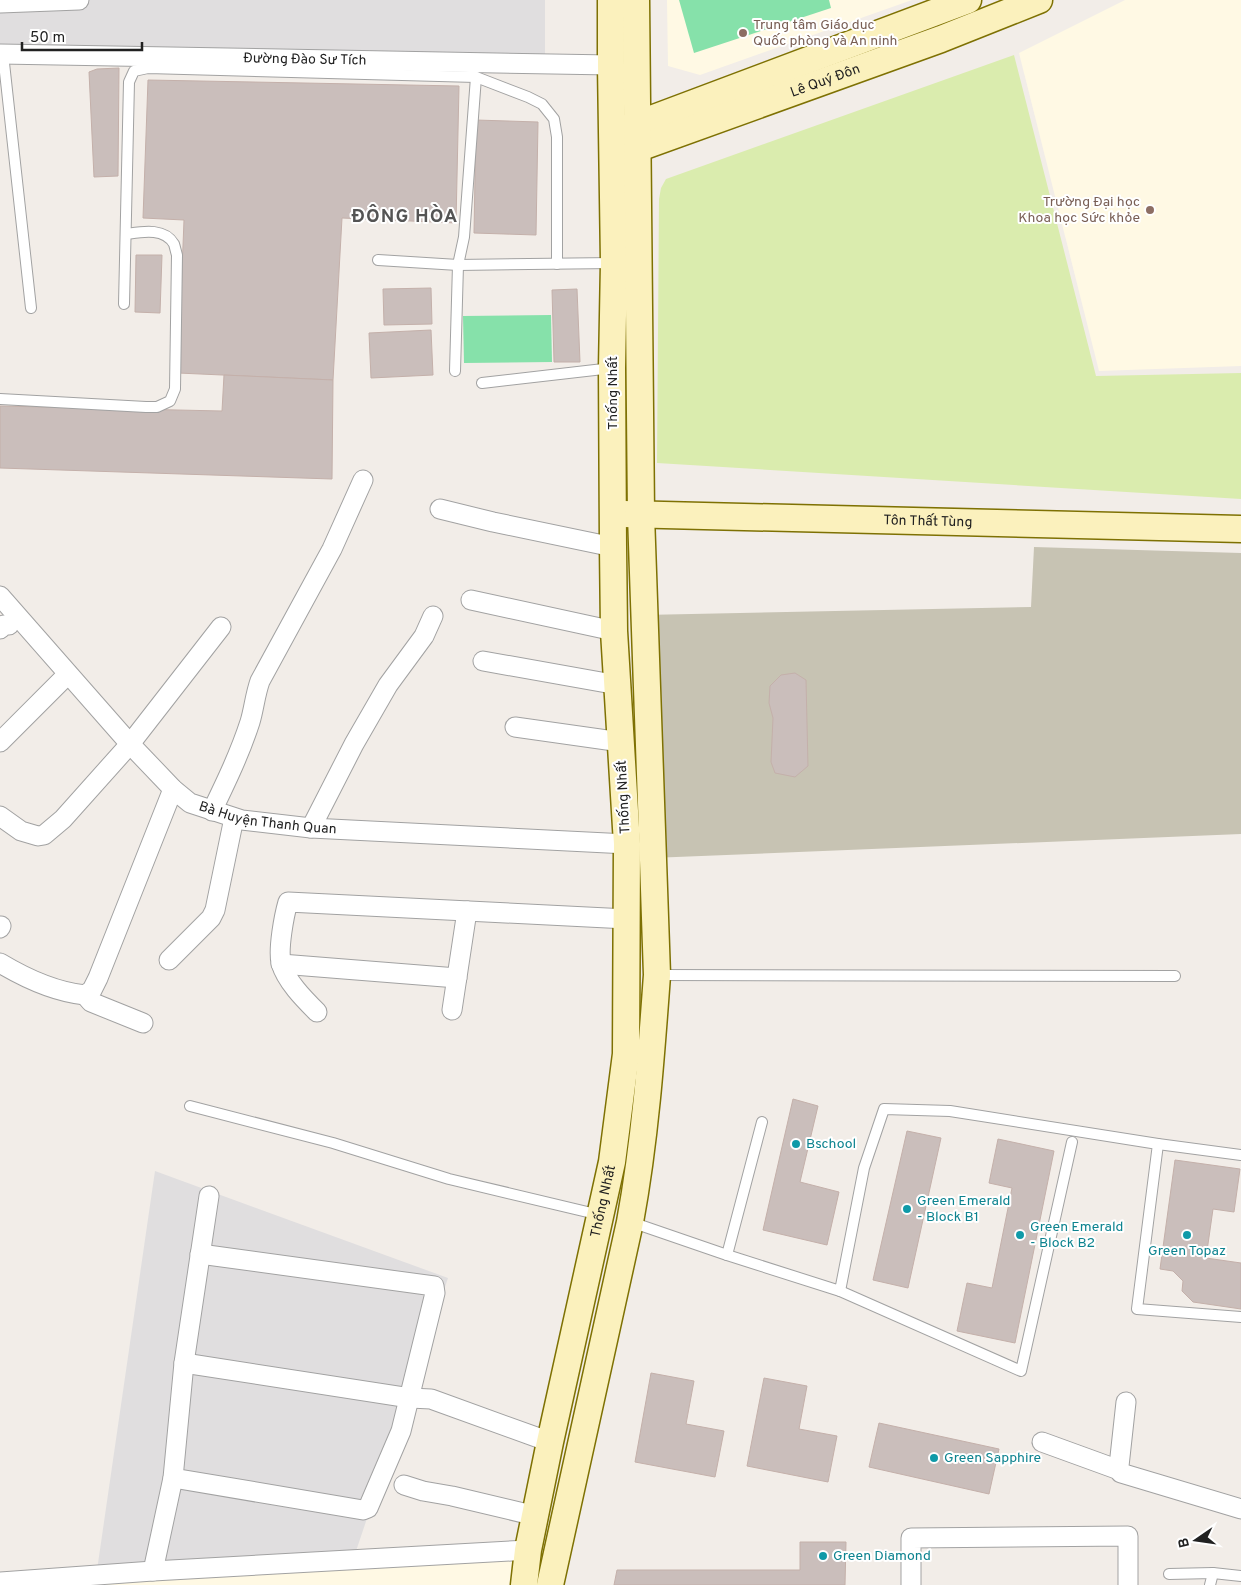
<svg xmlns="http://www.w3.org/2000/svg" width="1241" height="1585" viewBox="0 0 1241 1585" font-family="Overpass,sans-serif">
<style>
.residential{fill:#e0dedf}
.education{fill:#fff9e4}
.construction{fill:#c7c3b3}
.grass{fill:#daecae}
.pitch{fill:#86e1aa}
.building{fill:#cabebb;stroke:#c4b0aa}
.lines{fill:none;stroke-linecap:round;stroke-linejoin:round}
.lane-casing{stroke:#a2a2a2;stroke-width:12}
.street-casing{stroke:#a2a2a2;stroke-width:21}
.secondary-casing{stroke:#7e7103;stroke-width:29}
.lane{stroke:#fff;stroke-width:10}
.street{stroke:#fff;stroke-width:19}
.secondary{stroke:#fbf1bd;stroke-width:26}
.education-dot{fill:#8d6e63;stroke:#fff;stroke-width:2}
.culture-dot{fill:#0f9aa8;stroke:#fff;stroke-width:2}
.labels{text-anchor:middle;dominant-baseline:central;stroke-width:4;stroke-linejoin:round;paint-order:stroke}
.education-label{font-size:14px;fill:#785e54;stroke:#fff;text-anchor:start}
.street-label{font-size:14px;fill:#212121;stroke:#fff}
.culture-label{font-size:14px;fill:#0d838f;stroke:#fff;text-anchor:start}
.district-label{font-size:19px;font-weight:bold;letter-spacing:1px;fill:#545454;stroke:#fff}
</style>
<rect width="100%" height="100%" fill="#f2ede8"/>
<g class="residential">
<path d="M0,0H545V55L0,47Z"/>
<path d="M155,1171L448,1278L355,1554L95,1584Z"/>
</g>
<g class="education">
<path d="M667,0H912L700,75L668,66Z"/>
<path d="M1125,0H1241V366L1099,371L1019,53Z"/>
<path d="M517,1557L513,1585H89L357,1561Z"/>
</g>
<path class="construction" d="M1034,547L1241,553V834L651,858L643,615L1031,607Z"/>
<path class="grass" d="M1014,55L1096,376L1241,373V499L657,463L659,199L661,188L666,179Z"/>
<g class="pitch">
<path d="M679,0H829L831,8L694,53Z"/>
<path d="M551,315L552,362L464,363L463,316Z"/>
</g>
<g class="building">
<path d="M119,68L118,176L94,177L89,72L97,69Z"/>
<path d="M148,80L459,86L456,223L342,218L333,380L178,373L184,220L143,218Z"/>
<path d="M476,120L538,122L536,235L474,233Z"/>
<path d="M136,255H162L160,313L135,312Z"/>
<path d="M431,288L432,324L384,325L383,289Z"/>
<path d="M577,289L580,362H554L552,290Z"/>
<path d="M431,330L433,375L371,378L369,333Z"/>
<path d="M224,375L333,380L332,479L0,468V406L222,411Z"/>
<path d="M795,673L806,680L808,766L795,777L775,773L771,762L773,718L769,703L770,686L781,675Z"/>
<path d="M793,1099L818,1106L800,1182L839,1192L827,1245L763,1230Z"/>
<path d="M907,1131L941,1138L908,1288L873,1280Z"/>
<path d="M998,1139L1054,1151L1015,1343L957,1331L967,1283L992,1288L1012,1188L989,1183Z"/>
<path d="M1175,1160L1240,1169L1234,1212L1213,1209L1206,1258L1241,1263V1309L1193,1302L1182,1291L1183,1281L1173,1271L1160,1269Z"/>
<path d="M651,1373L694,1381L686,1424L724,1431L715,1477L635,1462Z"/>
<path d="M764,1378L807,1386L799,1429L837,1436L828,1482L747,1466Z"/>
<path d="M879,1423L999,1449L989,1494L869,1467Z"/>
<path d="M800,1542H846L845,1585H614L617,1570H800Z"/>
</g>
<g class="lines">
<g class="lane-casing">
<g id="lane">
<path d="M3,54L31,308"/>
<path d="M378,260L458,265L614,263"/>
<path d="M124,304L129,82L134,71L148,68L476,77L528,97L542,104L554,119L557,137V264"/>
<path d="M455,371L458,265L464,237L476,77"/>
<path d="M482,383L612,368"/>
<path d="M0,399L146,407H157L170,401L175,389L177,255C176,252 175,247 174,244C164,227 141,232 126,234"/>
<path d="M658,975L1175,976"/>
<path d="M190,1106L333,1143L449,1179L600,1215"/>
<path d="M762,1122L727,1255L840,1291L864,1168L884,1109L950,1111L1158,1144L1137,1309L1241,1317"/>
<path d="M1158,1144L1241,1155"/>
<path d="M631,1222L727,1255"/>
<path d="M840,1291L1021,1371L1072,1142"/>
<path d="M1169,1574L1213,1573L1241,1576"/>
<path d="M1210,1585L1213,1573"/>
</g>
</g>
<g class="street-casing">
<g id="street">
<path d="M0,3L79,0"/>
<path id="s1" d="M0,54L611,65"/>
<path d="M440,509L493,522L613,547"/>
<path id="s2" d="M0,596L130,744L173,789L190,803L242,820L311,828L627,844"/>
<path d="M471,600L614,631"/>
<path d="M0,629L4,625H9"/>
<path d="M483,661L618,685"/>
<path d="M515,727L621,742"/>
<path d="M0,742L68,674"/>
<path d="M212,811C226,782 240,753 250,722C254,709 255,695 260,681L332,549L363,480"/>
<path d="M0,816L21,831L38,836L44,835L63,819L130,744L221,627"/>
<path d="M311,828L354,744L388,685L424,636L433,616"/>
<path d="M0,928L1,926"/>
<path d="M169,960L211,918L215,910L234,818"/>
<path d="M0,963C25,978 56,992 85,995L92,990L98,978L173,789"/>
<path d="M281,964L457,978"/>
<path d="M85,995L91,1002L143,1023"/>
<path d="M452,1010L467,911"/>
<path d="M317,1012C304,999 286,981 281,963C278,948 284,916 288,902L627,919"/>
<path d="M184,1363L410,1398L431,1399L550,1442"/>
<path d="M1126,1402L1119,1466L1121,1473L1241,1509"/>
<path d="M1042,1442L1119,1470"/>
<path d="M173,1478L363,1510L368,1508L401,1431L435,1293L434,1286L200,1254"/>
<path d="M404,1485L423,1491L452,1496L536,1516"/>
<path d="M153,1571L173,1478L184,1363L209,1196"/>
<path d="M0,1582L153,1571L528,1550"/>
<path d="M911,1585V1538L1128,1536V1585"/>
</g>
</g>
<g class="secondary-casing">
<g id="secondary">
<path d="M622,130L968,0"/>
<path id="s3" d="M622,154L941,39L1039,0"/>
<path id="s4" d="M624,514L1241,529"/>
<path id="s5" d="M524,1585L528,1550L550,1442L612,1162L626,1054L627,844L614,631L613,547L612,368L614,263L611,65V0"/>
<path d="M550,1585L630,1222C645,1140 651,1058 657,975L641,515L636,0"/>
</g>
</g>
<use href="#lane" class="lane"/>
<use href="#street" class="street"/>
<use href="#secondary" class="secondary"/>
</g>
<g class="education-dot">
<circle cx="743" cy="33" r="5"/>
<circle cx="1150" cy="210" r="5"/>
</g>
<g class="culture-dot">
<circle cx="796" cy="1144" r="5"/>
<circle cx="907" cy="1209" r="5"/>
<circle cx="1020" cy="1235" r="5"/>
<circle cx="1187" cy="1235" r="5"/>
<circle cx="934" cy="1458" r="5"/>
<circle cx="823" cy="1556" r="5"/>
</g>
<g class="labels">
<g class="education-label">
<text x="753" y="25">Trung tâm Giáo dục<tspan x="753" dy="16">Quốc phòng và An ninh</tspan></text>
<text x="1140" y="202" text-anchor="end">Trường Đại học<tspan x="1140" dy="16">Khoa học Sức khỏe</tspan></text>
</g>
<g class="street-label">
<text stroke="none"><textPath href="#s1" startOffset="305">Đường Đào Sư Tích</textPath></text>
<text stroke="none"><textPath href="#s3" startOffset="216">Lê Quý Đôn</textPath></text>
<text transform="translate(613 393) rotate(-90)">Thống Nhất</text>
<text stroke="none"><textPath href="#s4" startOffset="304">Tôn Thất Tùng</textPath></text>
<text transform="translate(624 797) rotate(-93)">Thống Nhất</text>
<text stroke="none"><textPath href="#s2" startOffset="361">Bà Huyện Thanh Quan</textPath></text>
<text stroke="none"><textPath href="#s5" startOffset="392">Thống Nhất</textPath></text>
</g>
<g class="culture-label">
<text x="806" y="1144">Bschool</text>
<text x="917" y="1201">Green Emerald<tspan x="917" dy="16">- Block B1</tspan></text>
<text x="1030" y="1227">Green Emerald<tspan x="1030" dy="16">- Block B2</tspan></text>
<text x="1187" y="1251" text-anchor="middle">Green Topaz</text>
<text x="944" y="1458">Green Sapphire</text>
<text x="833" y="1556">Green Diamond</text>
</g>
<g class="district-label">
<text x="405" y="217">ĐÔNG HÒA</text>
</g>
</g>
<g transform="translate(1196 1540) rotate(257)" stroke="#ffffff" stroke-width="4" paint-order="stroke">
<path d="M0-4L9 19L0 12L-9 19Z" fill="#212121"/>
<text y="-8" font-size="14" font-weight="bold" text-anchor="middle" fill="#212121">B</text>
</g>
<path d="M22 42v8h120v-8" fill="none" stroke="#212121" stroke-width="2.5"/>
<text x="30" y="42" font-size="15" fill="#212121" stroke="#ffffff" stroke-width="4" paint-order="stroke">50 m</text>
</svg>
